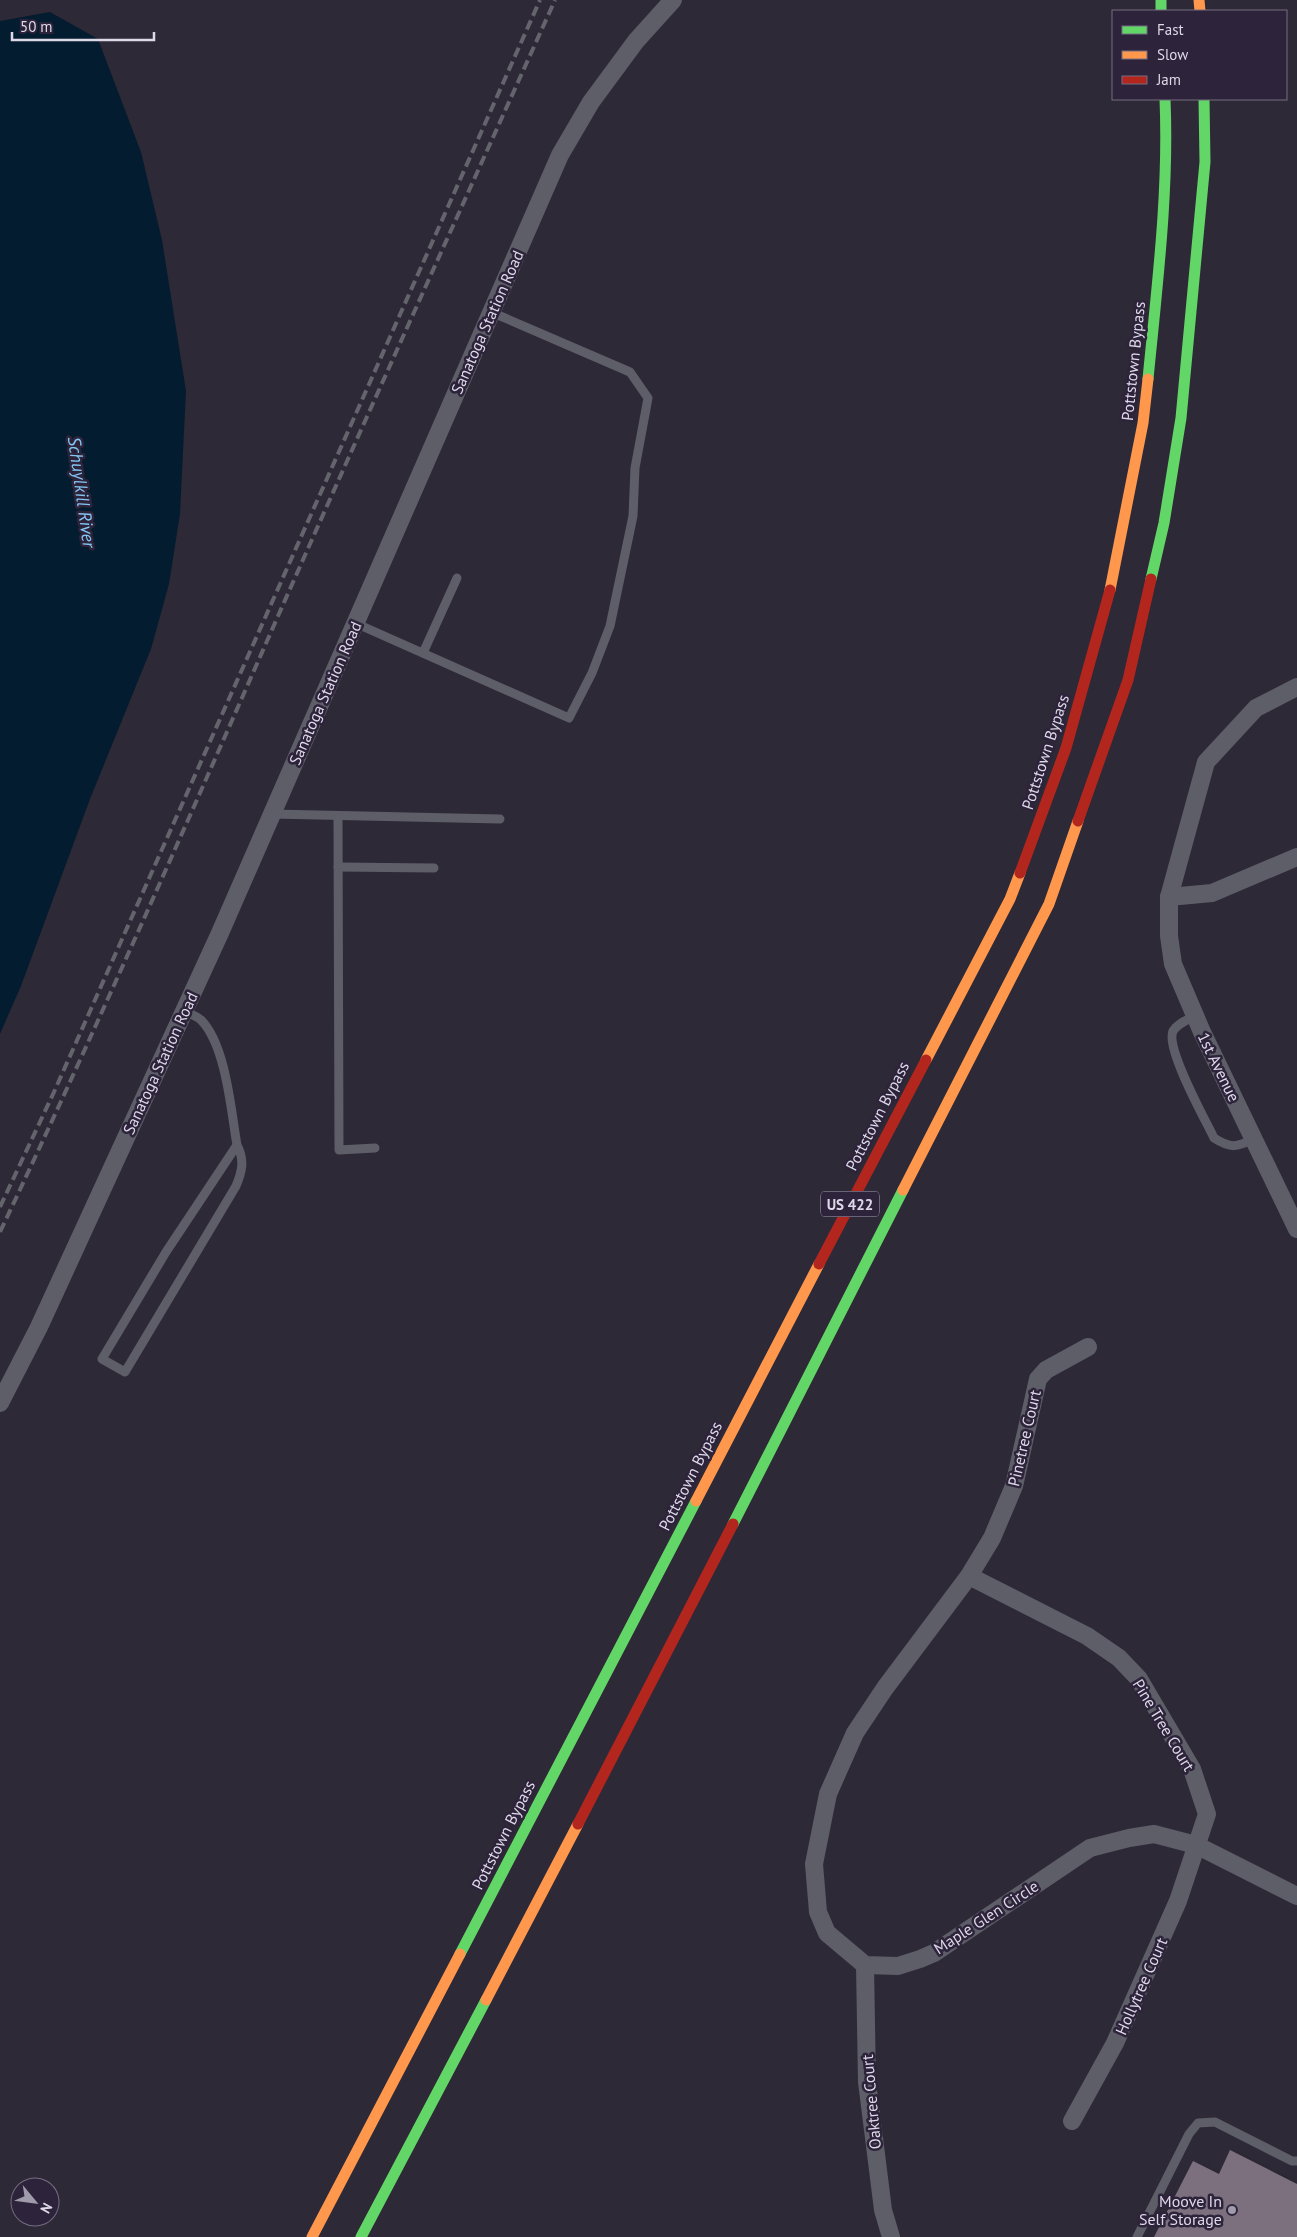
<svg xmlns="http://www.w3.org/2000/svg" width="1297" height="2237" viewBox="0 0 1297 2237" font-family="'PT Sans',sans-serif">
<style>
.water{fill:#041c2f}
.building{fill:#7c707e;filter:url(#shadow)}
.lines{fill:none;stroke-linecap:round;stroke-linejoin:round}
.lane{stroke:#5d5e68;stroke-width:9}
.street{stroke:#5d5e68;stroke-width:18}
.fast{stroke:#63d668;stroke-width:11}
.slow{stroke:#ff974d;stroke-width:11}
.jam{stroke:#b3261e;stroke-width:11}
.rail{stroke:#64646c;stroke-width:4;stroke-dasharray:10 5;stroke-linecap:butt}
.poi-dot{fill:#a09baa;stroke:#2d243b;stroke-width:2}
.labels{text-anchor:middle;dominant-baseline:central;stroke-width:5;stroke-linejoin:round;paint-order:stroke}
.shield{fill:#2d243b;stroke:#a9a3b4;stroke-width:1}
.shield-label{font-size:15px;font-weight:bold;fill:#ded9e8}
.street-label{font-size:16px;fill:#ded9e8;stroke:#2d243b}
.poi-label{font-size:16px;fill:#ded9e8;stroke:#2d243b;text-anchor:end}
.water-label{font-size:18px;font-style:italic;fill:#84c7f5;stroke:#2d243b}
</style>
<defs>
<filter id="shadow"><feDropShadow dx="4.5" dy="4.5" stdDeviation="2.5" flood-color="#0009"/></filter>
</defs>
<rect width="100%" height="100%" fill="#2e2936"/>
<path class="water" d="M50,12L98,39L141,152L162,240L186,391L180,514L169,584L151,649L90,799L21,986L0,1034V21Z"/>
<path class="building" d="M1230,2150L1297,2184V2237H1154L1193,2161L1219,2174Z"/>
<g class="lines">
<g class="lane">
<path d="M355,623L569,718L592,673L610,626L633,516L635,468L648,398L630,372L491,312"/>
<path d="M423,653L457,578"/>
<path d="M272,814L500,819"/>
<path d="M338,816L339,1150L375,1148"/>
<path d="M338,867L434,868"/>
<path d="M184,1011C190,1014 197,1016 201,1020C226,1045 231,1111 237,1145C245,1160 242,1172 236,1186L125,1372L102,1359L166,1252L237,1145"/>
<path d="M1195,1016C1187,1020 1178,1023 1173,1031C1165,1048 1205,1119 1214,1138C1231,1149 1237,1147 1254,1139"/>
<path d="M1137,2237L1189,2134L1198,2123L1215,2122L1292,2161H1297"/>
</g>
<g class="street">
<path d="M1297,687L1256,708L1206,762L1169,897V936L1173,964L1202,1032L1297,1229"/>
<path d="M1169,897L1212,893L1297,857"/>
<path d="M1088,1347L1046,1370L1038,1379L1014,1486L992,1538L969,1576L885,1688L855,1733L828,1794L814,1864L818,1912L827,1933L865,1965L898,1966L920,1959L934,1953L1090,1848L1129,1838L1154,1834L1196,1845L1297,1896"/>
<path d="M0,1403L39,1327L220,933L560,155L591,102L636,41L673,0"/>
<path d="M969,1576L1087,1636L1119,1658L1139,1679L1192,1769L1207,1814L1178,1901L1115,2043L1072,2121"/>
<path d="M865,1965L867,2082L883,2210L891,2237"/>
</g>
<g class="fast">
<path d="M1161,0V11"/>
<path d="M1148,379C1157,286 1169,192 1165,99"/>
<path d="M1151,579L1164,523L1181,418L1205,162L1204,99"/>
<path d="M733,1524L903,1190"/>
<path d="M460,1954L696,1501"/>
<path d="M361,2237L486,2000"/>
</g>
<g class="slow">
<path d="M1199,0L1200,11"/>
<path d="M1110,590L1143,423L1148,379"/>
<path d="M926,1060L1010,899L1020,873"/>
<path d="M903,1190L1049,904L1078,821"/>
<path d="M696,1501L819,1264"/>
<path d="M486,2000L578,1824"/>
<path d="M312,2237L460,1954"/>
</g>
<g class="jam">
<path d="M1078,821L1128,680L1151,579"/>
<path d="M1020,873L1066,748L1110,590"/>
<path d="M819,1264L926,1060"/>
<path d="M578,1824L733,1524"/>
</g>
<g class="rail">
<path d="M0,1207L54,1092L540,0"/>
<path d="M0,1232C98,1025 190,816 282,607C372,404 464,202 555,0"/>
</g>
</g>
<circle class="poi-dot" cx="1232" cy="2210" r="5"/>
<g class="labels">
<rect class="shield" x="821" y="1191.5" width="58" height="25" rx="4"/>
<g class="shield-label">
<text x="850" y="1204">US 422</text>
</g>
<g class="street-label">
<text transform="translate(487 322) rotate(-66)">Sanatoga Station Road</text>
<text transform="translate(1133 361) rotate(-84)">Pottstown Bypass</text>
<text transform="translate(325 693) rotate(-66)">Sanatoga Station Road</text>
<text transform="translate(1045 752) rotate(-72)">Pottstown Bypass</text>
<text transform="translate(160 1063) rotate(-65)">Sanatoga Station Road</text>
<text transform="translate(1219 1067) rotate(64)">1st Avenue</text>
<text transform="translate(877 1116) rotate(-63)">Pottstown Bypass</text>
<text transform="translate(1024 1438) rotate(-77)">Pinetree Court</text>
<text transform="translate(690 1476) rotate(-63)">Pottstown Bypass</text>
<text transform="translate(1164 1725) rotate(59)">Pine Tree Court</text>
<text transform="translate(503 1835) rotate(-63)">Pottstown Bypass</text>
<text transform="translate(986 1917) rotate(-33)">Maple Glen Circle</text>
<text transform="translate(1141 1986) rotate(-66)">Hollytree Court</text>
<text transform="translate(871 2102) rotate(-95)">Oaktree Court</text>
</g>
<g class="poi-label">
<text x="1222" y="2201">Moove In<tspan x="1222" dy="18">Self Storage</tspan></text>
</g>
<g class="water-label">
<text transform="translate(82 492) rotate(82)">Schuylkill River</text>
</g>
</g>
<rect x="1112" y="10" width="175" height="90" fill="#2d243b" stroke="#746c80"/>
<rect x="1122" y="26" width="25" height="8" fill="#63d668" stroke="#746c80"/>
<text x="1157" y="35" font-size="15" fill="#ded9e8">Fast</text>
<rect x="1122" y="51" width="25" height="8" fill="#ff974d" stroke="#746c80"/>
<text x="1157" y="60" font-size="15" fill="#ded9e8">Slow</text>
<rect x="1122" y="76" width="25" height="8" fill="#b3261e" stroke="#746c80"/>
<text x="1157" y="85" font-size="15" fill="#ded9e8">Jam</text>
<g transform="translate(35 2202) rotate(119)"><circle r="24" fill="#2d243b" stroke="#746c80"/>
<path d="M0-4L9 19L0 12L-9 19Z" fill="#a09baa"/>
<text y="-8" font-size="14" font-weight="bold" text-anchor="middle" fill="#ded9e8">N</text>
</g>
<path d="M12 32v8h142v-8" fill="none" stroke="#ded9e8" stroke-width="2.5"/>
<text x="20" y="32" font-size="15" fill="#ded9e8" stroke="#2d243b" stroke-width="4" paint-order="stroke">50 m</text>
</svg>
